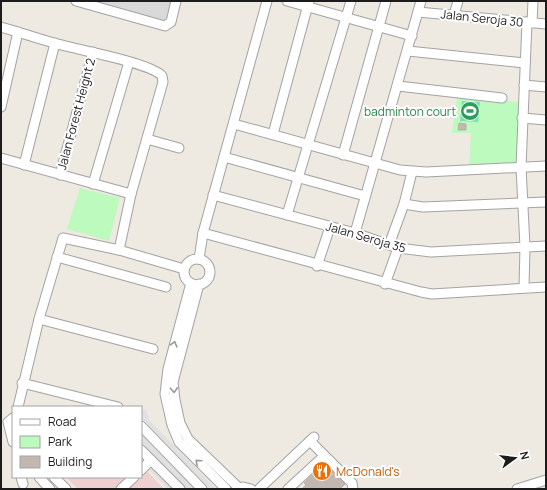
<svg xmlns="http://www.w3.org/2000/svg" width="547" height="490" viewBox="0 0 547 490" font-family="Manrope,sans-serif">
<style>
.residential{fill:#dad9d9}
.commercial{fill:#efd0d0}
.park{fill:#bcfabe}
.pitch{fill:#7ddfb4}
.parking{fill:#e0e0e0}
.building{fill:#c2b8b1;stroke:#bfaea4}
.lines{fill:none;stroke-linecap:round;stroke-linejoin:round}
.minor-casing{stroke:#a3a3a3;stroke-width:11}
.minor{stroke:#fff;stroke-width:9}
.oneway{stroke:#999}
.labels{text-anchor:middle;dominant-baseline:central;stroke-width:4;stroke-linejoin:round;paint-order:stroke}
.street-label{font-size:12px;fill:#1c1c1c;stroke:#fff}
.leisure-label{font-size:12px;fill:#27864d;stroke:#fff;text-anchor:end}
.food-label{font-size:12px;fill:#c56008;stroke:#fff;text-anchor:start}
</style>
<rect width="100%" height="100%" fill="#eee9e1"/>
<path class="residential" d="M80,1H174L167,26Z"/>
<path class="commercial" d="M141,465L164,489H78L66,477H141Z"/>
<g class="park">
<path d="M457,97L519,102L516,166L469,168L471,133H452Z"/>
<path d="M80,188L120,198L109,241L67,229Z"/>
</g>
<path class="pitch" d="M462,101L480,102L478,122L460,121Z"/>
<path class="parking" d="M146,410L149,420L216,489H168L141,461V411Z"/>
<g class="building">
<path d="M459,123L466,124V130H458Z"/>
<path d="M324,464L345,484L340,489H302L306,485L304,483Z"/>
</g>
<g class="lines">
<g class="minor-casing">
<g id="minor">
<path d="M76,1L165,26L171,22L176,1"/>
<path d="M287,1L412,36"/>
<path d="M418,12L546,24"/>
<path d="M454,15L458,1"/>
<path d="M532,23L533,1"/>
<path d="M1,27C19,32 36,38 54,43C74,49 152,63 162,76L163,82L131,194L119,250"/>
<path d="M408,51L525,63"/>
<path d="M524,85L546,87"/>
<path d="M398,86L502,98"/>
<path d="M1,107L18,32"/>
<path d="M522,118L546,120"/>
<path d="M234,124L400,170L426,172L546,166"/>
<path d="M273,134L309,1"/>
<path d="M147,139L179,148"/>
<path d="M343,155L386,1"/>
<path d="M224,157L365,196"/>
<path d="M1,158L131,194"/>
<path d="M24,165L55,43"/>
<path d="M60,175L93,52"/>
<path d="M93,184L129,62"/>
<path d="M213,195L355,233L398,248L431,252L546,246"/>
<path d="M404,204L423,207L546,202"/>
<path d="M287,215L351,1"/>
<path d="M203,233L421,292L432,294L546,287"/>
<path d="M355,233L421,1"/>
<path d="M389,245L404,204L412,172"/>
<path d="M57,257L166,287"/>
<path d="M199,259L203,233L267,1"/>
<circle cx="197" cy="272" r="13"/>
<path d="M317,266L330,227"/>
<path d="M191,283L168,369L165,394L172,425L179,442L226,489"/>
<path d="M199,284L173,382L175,400L180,423L188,439L239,488"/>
<path d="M385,284L398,248"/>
<path d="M524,288L525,247L521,167L527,22"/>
<path d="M39,319L153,349"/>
<path d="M22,383L118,407"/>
<path d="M18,407L39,319L63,238L119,250L184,269"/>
<path d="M13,418L8,422L13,442"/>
<path d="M141,426L202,489"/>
<path d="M310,441L352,483L353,489"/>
<path d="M141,450L180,489"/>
<path d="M141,470L151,460"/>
<path d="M21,477L23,484"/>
<path d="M39,477L50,489"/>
<path d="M54,477L66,489"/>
<path d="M121,489L134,477"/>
<path d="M237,489L243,487L251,489"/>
<path d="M259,489L314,437"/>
<path d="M288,489L324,456"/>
<path d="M517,489L546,480"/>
</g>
</g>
<use href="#minor" class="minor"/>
</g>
<defs><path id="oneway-chevron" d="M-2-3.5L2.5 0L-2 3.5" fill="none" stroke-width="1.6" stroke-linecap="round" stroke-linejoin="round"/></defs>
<g class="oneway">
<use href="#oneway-chevron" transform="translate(174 344) rotate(-75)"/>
<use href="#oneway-chevron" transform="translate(174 390) rotate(87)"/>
<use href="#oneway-chevron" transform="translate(198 462) rotate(-138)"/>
</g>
<defs>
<g id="stadium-disc" transform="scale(1)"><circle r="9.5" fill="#2e9e5b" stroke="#fff"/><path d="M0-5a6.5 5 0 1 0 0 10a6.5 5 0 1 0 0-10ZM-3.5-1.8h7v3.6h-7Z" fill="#fff"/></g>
<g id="restaurant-disc" transform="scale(1)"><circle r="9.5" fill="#e8710a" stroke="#fff"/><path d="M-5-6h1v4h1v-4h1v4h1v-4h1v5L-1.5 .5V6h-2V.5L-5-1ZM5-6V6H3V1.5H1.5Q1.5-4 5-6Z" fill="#fff"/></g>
</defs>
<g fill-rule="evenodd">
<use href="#stadium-disc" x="470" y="111"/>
<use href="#restaurant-disc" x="322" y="471"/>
</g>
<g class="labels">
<g class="street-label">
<text transform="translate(482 18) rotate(6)">Jalan Seroja 30</text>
<text transform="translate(76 114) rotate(-75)">Jalan Forest Height 2</text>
<text transform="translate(366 237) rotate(16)">Jalan Seroja 35</text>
</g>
<g class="leisure-label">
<text x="456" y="111">badminton court</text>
</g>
<g class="food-label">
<text x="336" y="471">McDonald's</text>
</g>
</g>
<rect width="547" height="490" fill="none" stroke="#1c1c1c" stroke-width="4"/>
<rect x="12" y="406" width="130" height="72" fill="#ffffff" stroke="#a4a4a4"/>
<rect x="20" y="419" width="20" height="6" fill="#ffffff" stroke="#a4a4a4"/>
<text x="48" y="426" font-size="12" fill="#1c1c1c">Road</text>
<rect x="20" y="436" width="20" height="12" fill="#bcfabe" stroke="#a4a4a4"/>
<text x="48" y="446" font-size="12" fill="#1c1c1c">Park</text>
<rect x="20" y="456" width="20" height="12" fill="#c2b8b1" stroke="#a4a4a4"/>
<text x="48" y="466" font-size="12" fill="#1c1c1c">Building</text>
<g transform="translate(515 458) rotate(75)" stroke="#ffffff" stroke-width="3" paint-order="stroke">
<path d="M0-3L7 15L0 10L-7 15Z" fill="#1c1c1c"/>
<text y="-6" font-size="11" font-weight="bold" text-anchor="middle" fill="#1c1c1c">N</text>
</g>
</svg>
